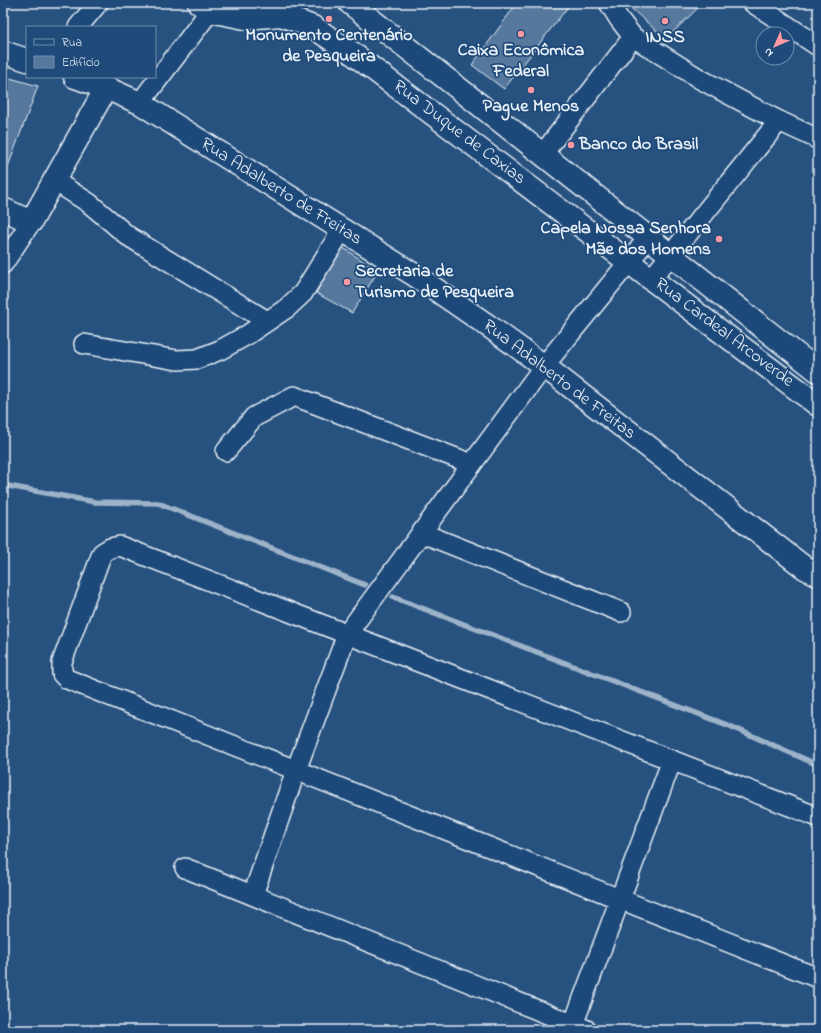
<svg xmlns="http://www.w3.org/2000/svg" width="821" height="1033" viewBox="0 0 821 1033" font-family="'Indie Flower',sans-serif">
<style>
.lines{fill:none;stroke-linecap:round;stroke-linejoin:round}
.stream{stroke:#9db3c9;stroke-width:5.5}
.building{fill:#57789d;stroke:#e8f1f8}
.minor-casing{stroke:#e8f1f8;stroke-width:22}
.major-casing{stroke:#e8f1f8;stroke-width:25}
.minor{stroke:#1f4a7a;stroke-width:19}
.major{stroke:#1f4a7a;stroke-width:22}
.poi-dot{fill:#ff9aa2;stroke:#1f4a7a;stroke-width:1.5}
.labels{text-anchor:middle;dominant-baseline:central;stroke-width:3.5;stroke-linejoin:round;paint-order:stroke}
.poi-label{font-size:18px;font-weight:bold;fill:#e8f1f8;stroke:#1f4a7a}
.street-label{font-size:18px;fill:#e8f1f8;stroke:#1f4a7a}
</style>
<rect width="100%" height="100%" fill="#27517f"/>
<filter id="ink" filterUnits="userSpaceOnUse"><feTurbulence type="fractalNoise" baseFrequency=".025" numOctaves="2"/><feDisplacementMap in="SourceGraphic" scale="8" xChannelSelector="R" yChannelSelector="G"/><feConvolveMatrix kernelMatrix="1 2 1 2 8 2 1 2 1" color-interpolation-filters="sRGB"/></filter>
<g filter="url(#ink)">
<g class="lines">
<g class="stream">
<path d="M3,485L95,502L158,503L365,585"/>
<path d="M393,597L730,726L818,765"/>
</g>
</g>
<g class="building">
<path d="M517,3H571L504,89L472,65Z"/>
<path d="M625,3H703L666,39Z"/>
<path d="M3,76L38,86L3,180Z"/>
<path d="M342,247L378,271L352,313L316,293Z"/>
</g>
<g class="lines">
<g class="minor-casing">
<g id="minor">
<path d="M609,3L619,19L633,37L700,79L779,121L818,139"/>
<path d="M753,3L818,46"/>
<path d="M78,27L98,3"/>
<path d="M140,103L210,11"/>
<path d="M542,155L633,37"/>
<path d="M53,180L89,203L128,236L267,321"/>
<path d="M3,264L31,222"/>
<path d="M652,278L779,121"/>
<path d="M84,344L177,360L197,359L220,350L247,335L287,308L303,293L342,230"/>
<path d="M226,451L254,417L294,396L472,464"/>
<path d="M422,533L621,612"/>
<path d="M818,817L120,546L110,548L102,553L62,662V674L67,679L818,978"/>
<path d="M185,868L587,1030"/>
<path d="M253,895L296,770L347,634L544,366L649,237"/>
<path d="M573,1025L672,760"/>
</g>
</g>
<g class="major-casing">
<g id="major">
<path d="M199,3L210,11L245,18L281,15L313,27L352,53L818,405"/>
<path d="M350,3L818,371"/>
<path d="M3,52L27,60"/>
<path d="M75,77L106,88L140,103L416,276L490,327L544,366L805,568L818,575"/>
<path d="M3,209L31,222L106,88"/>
</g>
</g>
<use href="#minor" class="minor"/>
<use href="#major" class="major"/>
</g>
</g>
<g class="poi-dot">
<circle cx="329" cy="19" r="4"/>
<circle cx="665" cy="21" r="4"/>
<circle cx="521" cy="34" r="4"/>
<circle cx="531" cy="90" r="4"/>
<circle cx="571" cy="145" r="4"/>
<circle cx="719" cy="239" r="4"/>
<circle cx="347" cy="282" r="4"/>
</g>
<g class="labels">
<g class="poi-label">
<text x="329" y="36">Monumento Centenário<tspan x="329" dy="21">de Pesqueira</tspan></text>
<text x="665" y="38">INSS</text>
<text x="521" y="51">Caixa Econômica<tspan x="521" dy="21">Federal</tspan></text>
<text x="531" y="107">Pague Menos</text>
<text x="579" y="145" text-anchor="start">Banco do Brasil</text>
<text x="711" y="229" text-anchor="end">Capela Nossa Senhora<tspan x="711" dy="21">Mãe dos Homens</tspan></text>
<text x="355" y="272" text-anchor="start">Secretaria de<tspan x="355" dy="21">Turismo de Pesqueira</tspan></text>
</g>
<g class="street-label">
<text transform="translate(459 133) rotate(37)">Rua Duque de Caxias</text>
<text transform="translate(281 192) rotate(32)">Rua Adalberto de Freitas</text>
<text transform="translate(724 333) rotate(37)">Rua Cardeal Arcoverde</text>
<text transform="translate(559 380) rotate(37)">Rua Adalberto de Freitas</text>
</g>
</g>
<rect width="821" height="1033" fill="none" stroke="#1f4a7a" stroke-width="16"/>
<rect x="8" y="8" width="805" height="1017" fill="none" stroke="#e8f1f8" stroke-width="1.5" filter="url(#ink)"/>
<rect x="26" y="26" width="130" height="52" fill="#1f4a7a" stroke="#6f8dac"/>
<rect x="34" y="39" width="20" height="6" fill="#1f4a7a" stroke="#6f8dac"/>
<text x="62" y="46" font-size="12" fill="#e8f1f8">Rua</text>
<rect x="34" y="56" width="20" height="12" fill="#57789d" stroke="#6f8dac"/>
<text x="62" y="66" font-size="12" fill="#e8f1f8">Edifício</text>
<g transform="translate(775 46) rotate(225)"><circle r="19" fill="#1f4a7a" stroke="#6f8dac"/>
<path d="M0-3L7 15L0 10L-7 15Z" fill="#ff9aa2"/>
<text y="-6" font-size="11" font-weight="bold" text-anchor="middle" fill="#e8f1f8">N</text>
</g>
</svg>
